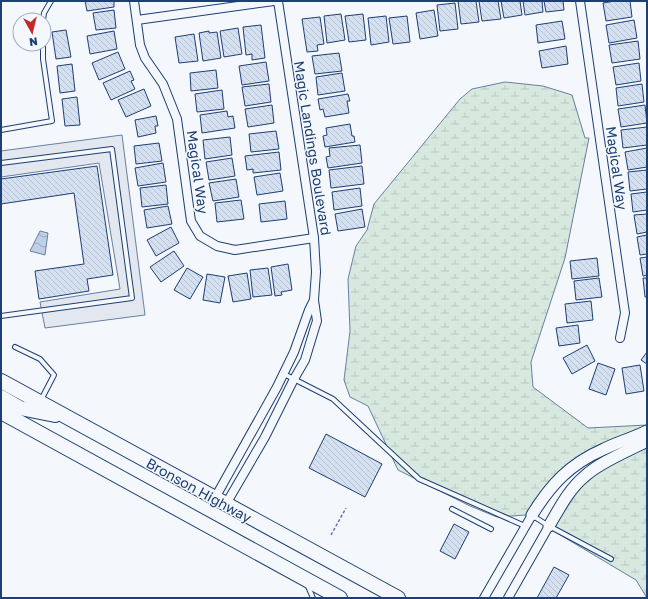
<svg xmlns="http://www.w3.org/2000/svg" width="648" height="599" viewBox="0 0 648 599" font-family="'Golos Text',sans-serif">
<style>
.wetland{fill:url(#wetland-marsh);stroke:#687fa3}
.parking{fill:#e3e8f0;stroke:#687fa3}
.water{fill:url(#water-waves);stroke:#687fa3}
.building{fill:url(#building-back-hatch);stroke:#1d3f73}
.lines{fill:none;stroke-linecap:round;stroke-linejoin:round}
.service-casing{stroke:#1d3f73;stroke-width:6}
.minor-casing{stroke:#1d3f73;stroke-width:10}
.tertiary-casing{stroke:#1d3f73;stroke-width:13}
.trunk-casing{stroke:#1d3f73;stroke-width:16}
.path{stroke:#5e769c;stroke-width:1.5;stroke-dasharray:3 2;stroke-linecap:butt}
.service{stroke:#f4f7fb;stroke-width:4}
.minor{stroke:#f4f7fb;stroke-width:8}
.tertiary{stroke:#f4f7fb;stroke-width:11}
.trunk{stroke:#f4f7fb;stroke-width:14}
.labels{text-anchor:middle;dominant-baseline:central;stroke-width:3;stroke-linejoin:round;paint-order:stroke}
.street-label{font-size:14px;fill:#1d3f73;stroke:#f4f7fb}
</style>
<defs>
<pattern id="wetland-marsh" width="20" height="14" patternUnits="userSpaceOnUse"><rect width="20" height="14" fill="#d7e8df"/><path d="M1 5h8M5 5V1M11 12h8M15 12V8" fill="none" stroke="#b8c8c3"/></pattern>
<pattern id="water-waves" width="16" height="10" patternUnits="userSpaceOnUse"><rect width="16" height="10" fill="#bed0e5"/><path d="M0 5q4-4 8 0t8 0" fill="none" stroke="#9aaabe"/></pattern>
<pattern id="building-back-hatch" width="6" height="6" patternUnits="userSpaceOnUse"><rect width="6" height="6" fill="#d5e0f0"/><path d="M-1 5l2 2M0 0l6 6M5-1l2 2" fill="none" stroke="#b6c1d1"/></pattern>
</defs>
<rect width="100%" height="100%" fill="#f4f7fb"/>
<g class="wetland">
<path d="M505,82L543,86L572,95L585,138H589L565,258L531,362L533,387L588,428L647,425C632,432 616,437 601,444C564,461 547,481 526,515L497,517L470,506L398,470L368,406L350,397L344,380L350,331L348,279L356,246L367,230L374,204L460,99L472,89Z"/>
<path d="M647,447V598L636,580L552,530C563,513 572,494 588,480C603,467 629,457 647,447Z"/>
</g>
<path class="parking" d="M122,135L145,315L45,328L40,302L120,289L99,163L1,177V151Z"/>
<path class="water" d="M40,231L48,233L45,255L30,251Z"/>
<g class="building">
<path d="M85,1H114V7L87,11Z"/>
<path d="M458,1H476L479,22L461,24Z"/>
<path d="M479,1H498L501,19L482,21Z"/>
<path d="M501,1H520L522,15L504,18Z"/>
<path d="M523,1H542L543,12L525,15Z"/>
<path d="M544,1H563L564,10L546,12Z"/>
<path d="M615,1H630L632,17L606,21L603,3Z"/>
<path d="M455,3L458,29L440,31L437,5Z"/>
<path d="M114,10L116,28L96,30L93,13Z"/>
<path d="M434,10L438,36L420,39L416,13Z"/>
<path d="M341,14L345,40L327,43L324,16Z"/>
<path d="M363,14L366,40L349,42L345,16Z"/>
<path d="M386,16L389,42L371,45L368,18Z"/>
<path d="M407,16L410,42L393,44L389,18Z"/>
<path d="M320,17L324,44L317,45L318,51L307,52L302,19Z"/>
<path d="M634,20L637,38L609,43L606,25Z"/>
<path d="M562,21L565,39L538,43L536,25Z"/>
<path d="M261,25L265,58L252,60V54L246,55L243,27Z"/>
<path d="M238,28L242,54L224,57L220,31Z"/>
<path d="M66,30L71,57L56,59L52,32Z"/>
<path d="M114,31L117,49L90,54L87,36Z"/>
<path d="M209,31V33L217,32L221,58L203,61L199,33Z"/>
<path d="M194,34L198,61L179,63L175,37Z"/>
<path d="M638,41L640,59L612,63L609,45Z"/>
<path d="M566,46L568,64L542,68L539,51Z"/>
<path d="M118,52L125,69L99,80L92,63Z"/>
<path d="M339,53L342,71L315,74L312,56Z"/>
<path d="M266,62L269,81L242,85L239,66Z"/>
<path d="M639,63L641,81L616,85L613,67Z"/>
<path d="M72,64L75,91L60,93L57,66Z"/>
<path d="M216,70L218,88L191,91L190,73Z"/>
<path d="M130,71L134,80L131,81L135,89L111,100L103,83Z"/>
<path d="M342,73L345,91L318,95L316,77Z"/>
<path d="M269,84L271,102L245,106L242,87Z"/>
<path d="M642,84L644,102L618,106L616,88Z"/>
<path d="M144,89L151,106L126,117L118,100Z"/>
<path d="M222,90L224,109L197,112L195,94Z"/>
<path d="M348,94L350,101H347L349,113L325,117L323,109L320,110L318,99Z"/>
<path d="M77,97L80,125L65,126L62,99Z"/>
<path d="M272,105L274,123L248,127L245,109Z"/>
<path d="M645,105L647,123L621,127L618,109Z"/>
<path d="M227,111L228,117L233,116L235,128L202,133L200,115Z"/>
<path d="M156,116L158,126H155L156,133L138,137L135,120Z"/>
<path d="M350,124L352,136H354L355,142L325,147L323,136L327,135L326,128Z"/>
<path d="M647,127V145L623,148L621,130Z"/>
<path d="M276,131L279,149L251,152L249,134Z"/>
<path d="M230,137L232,155L205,159L203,140Z"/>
<path d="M159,143L162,161L136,164L134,146Z"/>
<path d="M360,145L362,163L328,168L326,157L330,156L329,148Z"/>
<path d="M647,148V167L628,170L625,152Z"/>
<path d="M279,152L281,170L253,173V169L247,170L245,156Z"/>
<path d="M232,158L235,176L209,180L206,162Z"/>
<path d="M163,163L166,182L138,186L135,168Z"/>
<path d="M97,166L113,275L87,279L89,291L39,299L35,271L84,264L74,193L1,204V179Z"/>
<path d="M362,166L364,184L331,188L329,170Z"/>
<path d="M647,170V189L630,191L628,172Z"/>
<path d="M280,173L283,191L257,195L254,177Z"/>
<path d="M236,179L239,197L213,201L209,183Z"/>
<path d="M166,185L168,204L142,207L140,188Z"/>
<path d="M360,188L362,206L334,210L332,192Z"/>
<path d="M647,192V210L633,212L631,194Z"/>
<path d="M241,200L244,219L217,222L215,203Z"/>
<path d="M285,201L287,219L261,222L259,204Z"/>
<path d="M168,206L172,224L147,228L144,210Z"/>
<path d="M362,209L365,227L338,231L335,214Z"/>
<path d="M647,214V232L637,234L634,215Z"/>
<path d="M171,227L179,243L156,256L147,240Z"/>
<path d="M647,235V254L640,255L637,237Z"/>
<path d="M174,251L184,266L161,282L150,267Z"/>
<path d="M647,257V275L643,276L640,258Z"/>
<path d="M597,258L599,276L572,279L570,261Z"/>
<path d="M288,264L292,290L281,292L282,295L275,296L271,267Z"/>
<path d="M187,268L203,277L190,299L174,290Z"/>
<path d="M268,268L272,295L253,297L250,270Z"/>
<path d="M247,273L251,299L233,302L228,276Z"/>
<path d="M207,274L225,277L220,303L203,300Z"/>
<path d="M599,278L602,297L576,300L574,281Z"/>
<path d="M643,278H647V297H645Z"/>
<path d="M591,301L593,320L567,323L565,304Z"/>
<path d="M578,325L580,343L559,346L556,328Z"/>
<path d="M587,345L595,361L572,374L563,358Z"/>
<path d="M647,352V364L641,360Z"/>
<path d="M598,363L615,369L606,395L589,389Z"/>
<path d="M640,365L644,391L626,394L622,368Z"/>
<path d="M326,434L382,464L365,497L309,468Z"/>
<path d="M454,524L469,532L455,559L440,551Z"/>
<path d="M554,567L569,575L556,598H537Z"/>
</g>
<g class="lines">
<g class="service-casing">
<g id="service">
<path d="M43,20L44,13L51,1"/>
<path d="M1,130L52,121L43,59V44"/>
<path d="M1,163L112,149L132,298L1,316"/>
<path d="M15,347L40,359L54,375L41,400"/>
<path d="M284,374L333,399L419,479L525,526"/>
<path d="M452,509L491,529"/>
<path d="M533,516L549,526L611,559"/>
<path d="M307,584L313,598"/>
</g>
</g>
<g class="minor-casing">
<g id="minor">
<path d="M134,1L140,45L145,58L163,84L177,119L191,221L200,236L217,246L235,250L314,238"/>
<path d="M580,1L625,313L620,338"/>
<path d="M137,20L274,1"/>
<path d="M215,498L277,387L294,352L309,310L314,300"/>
<path d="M226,504L265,437L294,379L305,360L315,327L317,321L314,300L316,272L314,238L278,1"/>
<path d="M484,598L532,515"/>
<path d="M508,598L549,526"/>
</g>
</g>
<g class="tertiary-casing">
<g id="tertiary">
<path d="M532,515C551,484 570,464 604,449C618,442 633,438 647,431"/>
<path d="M549,526C559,509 569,489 585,476C600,462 628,451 647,441"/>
</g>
</g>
<g class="trunk-casing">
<g id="trunk">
<path d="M1,381L398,598"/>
<path d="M1,397L20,408L55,415"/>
<path d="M1,412L340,598"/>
</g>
</g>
<path class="path" d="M331,535L346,508"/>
<use href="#service" class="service"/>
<use href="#minor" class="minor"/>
<use href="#tertiary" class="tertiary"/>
<use href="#trunk" class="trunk"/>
</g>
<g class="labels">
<g class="street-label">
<text transform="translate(313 148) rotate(81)">Magic Landings Boulevard</text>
<text transform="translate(617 168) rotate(82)">Magical Way</text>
<text transform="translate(198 172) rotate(82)">Magical Way</text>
<text transform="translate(199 490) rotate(29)">Bronson Highway</text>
</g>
</g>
<rect width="648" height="599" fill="none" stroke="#1d3f73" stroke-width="4"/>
<g transform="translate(32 32) rotate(172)"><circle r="19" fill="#f4f7fb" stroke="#9eadc5"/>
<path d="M0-3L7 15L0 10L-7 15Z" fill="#c62828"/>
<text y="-6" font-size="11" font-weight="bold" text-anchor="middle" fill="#1d3f73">N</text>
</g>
</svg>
